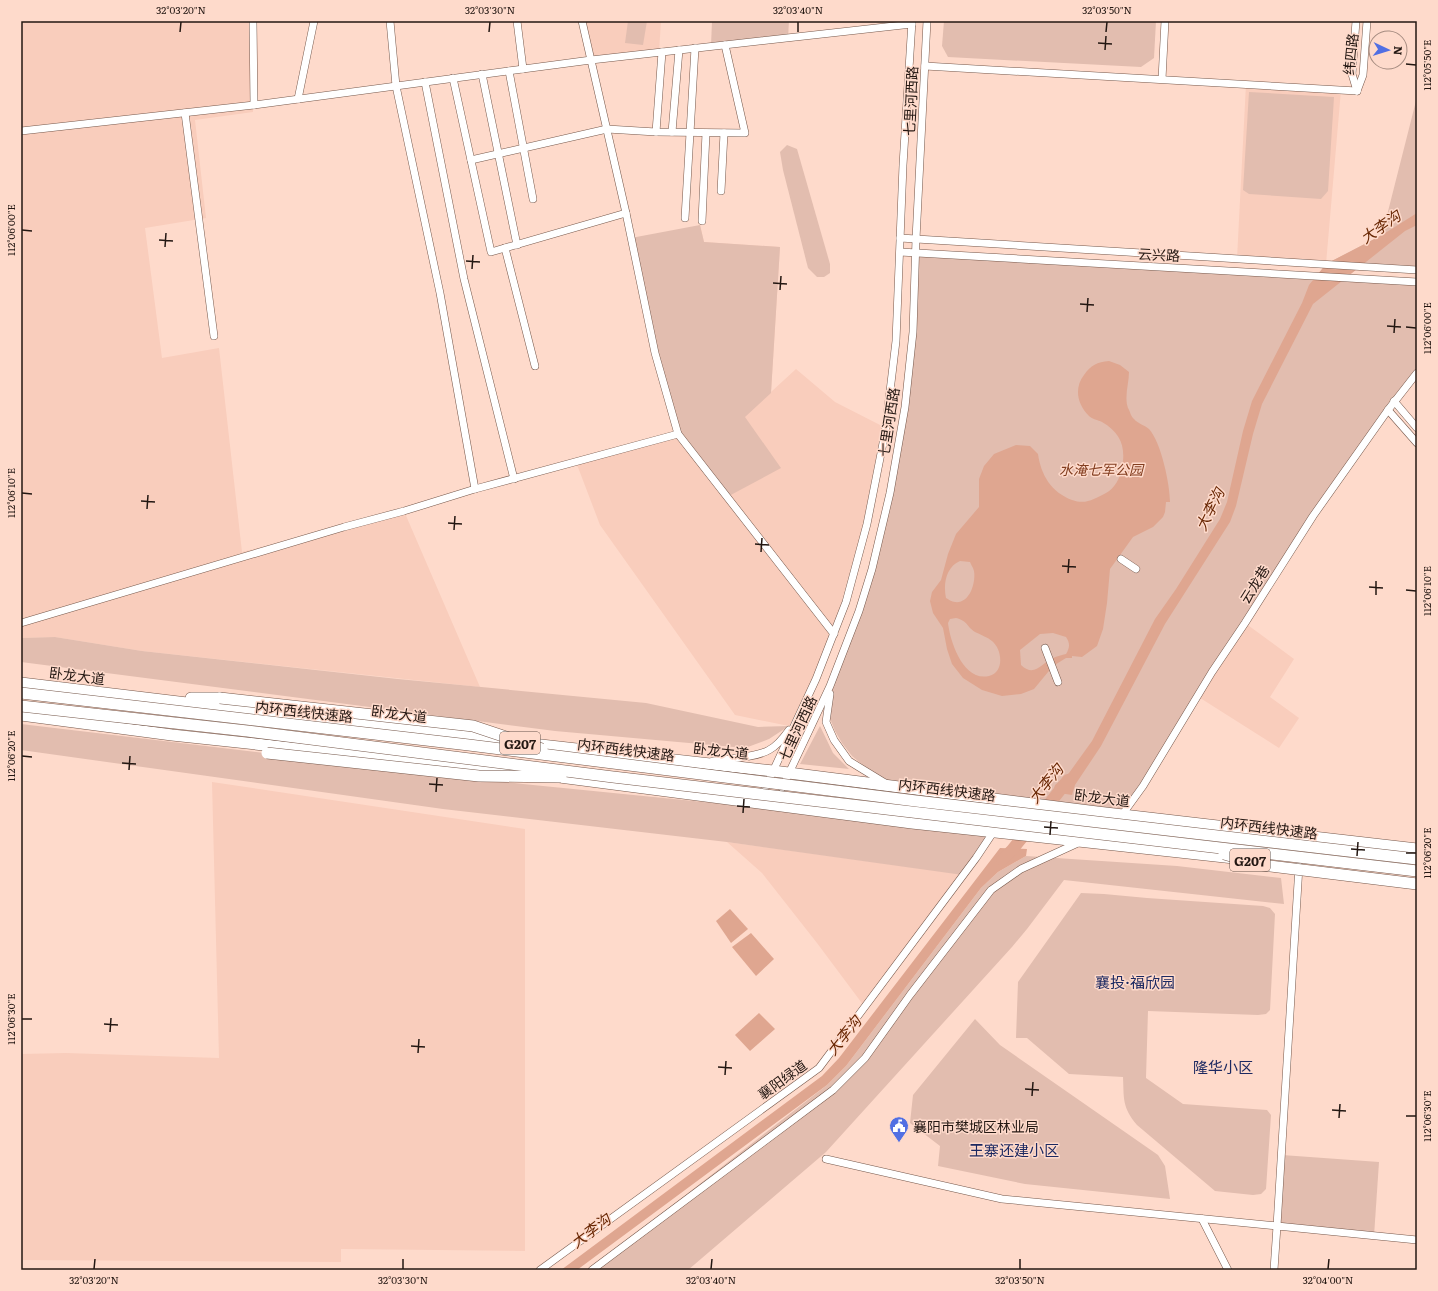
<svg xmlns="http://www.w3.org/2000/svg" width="1438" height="1291" viewBox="0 0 1438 1291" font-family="Literata,'Noto Sans SC',serif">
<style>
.built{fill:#f9cdbc}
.green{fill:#e2bdaf}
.water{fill:#dfa690;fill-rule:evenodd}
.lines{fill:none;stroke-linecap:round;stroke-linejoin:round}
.river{stroke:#dfa690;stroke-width:12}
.minor-casing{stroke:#76584b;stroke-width:8}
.highway-casing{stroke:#76584b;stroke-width:12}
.minor{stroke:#fff;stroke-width:7}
.highway{stroke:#fff;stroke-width:11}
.highway-bridge-casing{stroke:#76584b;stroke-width:12;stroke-linecap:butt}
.highway-bridge{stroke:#fff;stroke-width:11}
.ticks{fill:none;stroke:#231712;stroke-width:1.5}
.labels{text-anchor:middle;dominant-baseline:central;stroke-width:3;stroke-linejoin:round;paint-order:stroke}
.shield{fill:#fedacb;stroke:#65524a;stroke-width:1}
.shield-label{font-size:13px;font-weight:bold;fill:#231712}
.street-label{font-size:14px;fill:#231712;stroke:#fedacb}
.park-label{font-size:14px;font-style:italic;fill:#823d1f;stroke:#fedacb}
.poi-label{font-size:14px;fill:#231712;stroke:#fedacb;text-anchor:start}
.water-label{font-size:15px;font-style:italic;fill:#682603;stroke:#fedacb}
.neighbourhood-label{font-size:15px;fill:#1c2961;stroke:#fedacb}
.neatline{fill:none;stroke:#231712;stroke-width:1.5}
.ticks-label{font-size:10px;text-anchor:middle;fill:#231712}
</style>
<rect width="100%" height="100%" fill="#fedacb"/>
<g class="built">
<path d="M21,21H253V112L195,120L206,218L145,228L162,358L219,348L242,552L404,511L480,687L142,651L55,637L21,638Z"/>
<path d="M582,21H661L659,52L591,60Z"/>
<path d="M1246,84L1341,90L1326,264L1237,259Z"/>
<path d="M700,225L704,242L780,247L771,392L796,369L835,402L882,426L863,525L837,618L803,703L789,726L735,715L600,525L576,462L678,434Z"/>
<path d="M1245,623L1294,659L1270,697L1299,718L1279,748L1197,696Z"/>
<path d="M212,782L525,829V1251L341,1249V1262L21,1260V1054L66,1053L219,1058Z"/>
<path d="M727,842L968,875L867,1010L817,943L762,873Z"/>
</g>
<g class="green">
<path d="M628,21H647L643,45L625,43Z"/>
<path d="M712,21H789L788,38L711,46Z"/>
<path d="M944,21H1156L1154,58L1141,67L948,57L942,46Z"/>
<path d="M1249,92L1334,97L1328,191L1321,199L1249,194L1243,190Z"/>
<path d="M1417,97V270L1326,264L1382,235Z"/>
<path d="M787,145L797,149L830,264V273L824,277H817L808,268L783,170L780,152Z"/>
<path d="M700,225L704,242L780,247L771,393L745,417L781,468L727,497L678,434L655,353L631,238Z"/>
<path d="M916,253L1417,282V373L1313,516L1122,815L888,786L852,756L842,743L835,731L829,716L830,686L872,569L905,407Z"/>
<path d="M55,637L142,651L398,679L646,703L758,727L789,726L769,739L745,748L555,731L21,662V638Z"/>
<path d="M21,724L523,784L994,831L963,875L727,842L443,809L21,750Z"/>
<path d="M820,726L833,753L849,769L800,764Z"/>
<path d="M1026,856L1177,866L1281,878L1284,904L1064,880L1027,929L1012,947L826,1152L688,1270H589L827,1085L846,1066L981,888L998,872Z"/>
<path d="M1081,893L1104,894L1147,898L1263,906L1270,908L1275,914L1270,1010L1266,1014L1258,1015L1148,1011L1146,1078L1183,1104L1267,1110L1271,1115L1266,1189L1261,1194L1253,1195L1215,1191L1137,1125C1122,1107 1124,1099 1123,1077L1069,1074L1027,1038H1016L1018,982Z"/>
<path d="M975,1019L1000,1045L1158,1155L1165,1166L1170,1199L1025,1184L938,1166L940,1146L910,1123L913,1095Z"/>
<path d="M1282,1155L1379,1162L1374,1236L1277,1226Z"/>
</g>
<g class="water">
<path d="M1417,213V225L1405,231L1313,304L1262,404L1253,434L1236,506L1230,522L1165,624L1101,746L1075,785L1072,795L1053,792L1055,785L1069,773L1092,741L1155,619L1176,589L1220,519L1227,502L1243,431L1252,401L1302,303L1309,285L1326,264L1382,235Z"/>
<path d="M1109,361L1120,365L1129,372C1129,383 1124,397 1128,408C1130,411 1131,417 1134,419C1138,424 1145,425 1149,429C1161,442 1170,484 1170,502H1166L1165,512L1163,517L1153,527L1133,537L1110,569L1107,603L1103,629L1097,646L1082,657L1072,656V658H1066L1053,666L1034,689L1021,694L1002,696L982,690L963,678L952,664L947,649L943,628L933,613L930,601L932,592L941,580L948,554L956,534L979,507V479L984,466L994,454L1016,445L1030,446L1038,454C1041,475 1051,492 1072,500C1086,505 1094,499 1106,493C1115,488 1120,478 1122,468C1126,447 1121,433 1102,422C1098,420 1092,419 1089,416C1077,404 1074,388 1084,375C1091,365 1097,362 1109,361ZM960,561L970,562C971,565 973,567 974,571C976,582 970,604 955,602C952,602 948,599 946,598C943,584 946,567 960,561ZM956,618C968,621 967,627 975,632C981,635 987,637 992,641C1002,649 1005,672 989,676C963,682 950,641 948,623L950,619ZM1053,633L1066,637C1070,643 1070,647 1066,654C1062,655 1057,656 1053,658C1041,663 1035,678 1021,665L1020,650L1040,634Z"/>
<path d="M1000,848L1027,849L1026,856L998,872L981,888L846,1066L827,1085L577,1270H561L822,1076L839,1058Z"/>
<path d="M730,909L748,929L731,943L716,921Z"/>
<path d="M751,933L774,959L756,976L732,947Z"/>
<path d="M759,1013L775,1029L750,1051L735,1035Z"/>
</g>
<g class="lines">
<g class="river">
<path d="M1042,813L1068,780"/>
<path d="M1002,860L1012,850L1029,829"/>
</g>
<g class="minor-casing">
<g id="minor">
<path d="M253,21L254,105"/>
<path d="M390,21L396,86L440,293L475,489"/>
<path d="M517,21L523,69"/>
<path d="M582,21L626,213L655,353L678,434L834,634"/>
<path d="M1356,21L1352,74L1357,91"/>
<path d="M925,66L1357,91"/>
<path d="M509,71L533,199"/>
<path d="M482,74L517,245"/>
<path d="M453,78L491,252L626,213"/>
<path d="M1162,79L1165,21"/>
<path d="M425,82L464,279L514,479"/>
<path d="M1357,91L1363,75L1367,21"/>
<path d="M298,99L314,21"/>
<path d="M185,113L214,336"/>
<path d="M21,131L254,105L591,60L912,24"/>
<path d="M656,132L662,52"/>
<path d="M672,132L679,50"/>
<path d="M471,160L607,129L656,132L745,133L725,45"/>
<path d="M721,191L724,133"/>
<path d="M685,218L695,48"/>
<path d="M702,221L706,133"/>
<path d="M900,238L1417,270"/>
<path d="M505,248L535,366"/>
<path d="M900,252L1417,282"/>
<path d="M1394,401L1417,428"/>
<path d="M1388,410L1417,443"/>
<path d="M1121,559L1136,569"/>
<path d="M21,623L344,527L404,511L475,489L678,434"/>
<path d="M1045,648L1058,682"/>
<path d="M830,694L826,722L834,740L849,761L885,783"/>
<path d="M713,761C727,759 758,757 769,750C777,746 784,737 789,730"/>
<path d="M782,788L830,686L859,611L872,569L890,493L905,407L913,332L916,239L927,21"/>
<path d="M761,797L816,679L846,602L867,524L885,433L896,341L903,165L912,21"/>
<path d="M1122,815L1143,786L1212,672L1245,623L1313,516L1388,410L1417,373"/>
<path d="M826,1159L1002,1199L1277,1226L1299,866"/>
<path d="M1202,1219L1228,1270"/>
<path d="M540,1270L819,1068L976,858L994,831"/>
<path d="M592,1270L833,1090L865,1058L910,995L991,890L1021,869L1080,842"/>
<path d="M1274,1270L1277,1226L1417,1240"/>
</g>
</g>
<g class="highway-casing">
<g id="highway">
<path d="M21,683L513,742"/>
<path d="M191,698H220"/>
<path d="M21,715L172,735L515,772"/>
<path d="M532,744L773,771L1097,812L1417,849"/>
<path d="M552,776L912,823L1234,858"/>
</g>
</g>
<use href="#minor" class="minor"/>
<use href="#highway" class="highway"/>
<g class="highway-bridge-casing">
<g id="highway-bridge">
<path d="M21,693L469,745L916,801L1417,859"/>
<path d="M220,698L473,726L542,749"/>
<path d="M21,706L247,731L613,777L1417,871"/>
<path d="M267,753L479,776L561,777"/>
<path d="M1224,854L1262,865L1417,884"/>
</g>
</g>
<use href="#highway-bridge" class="highway-bridge"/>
</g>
<path class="ticks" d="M180,32L181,22M489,32L490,22M798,32V22M1106,32L1107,22M1098,43L1112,44M1105,50L1106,36M1406,64L1416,65M22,230L32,231M159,240L173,241M165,247L166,233M466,261L480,262M472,269L473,255M773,283L787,284M780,290L781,276M1080,304L1094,305M1087,312L1088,298M1387,326L1401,327M1406,327L1416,328M1394,333L1395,319M22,493L32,494M141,501L155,502M147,509L148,495M448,523L462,524M454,530L455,516M755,544L769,545M761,552L762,538M1062,566L1076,567M1068,573L1069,559M1369,587L1383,588M1406,590L1416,591M1376,595V581M22,756L32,757M122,763L136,764M129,770L130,756M429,784L443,785M436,792L437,778M737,806L750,807M743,813L744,799M1044,827L1058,828M1050,835L1051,821M1351,849L1365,850M1406,853H1416M1357,856L1358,842M22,1019H32M104,1024L118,1025M110,1032L111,1018M411,1046L425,1047M418,1053L419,1039M718,1067L732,1068M725,1075L726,1061M1025,1089L1039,1090M1032,1096L1033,1082M1332,1110L1346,1111M1406,1116H1416M1339,1118L1340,1104M94,1269L95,1259M403,1269V1259M711,1269L712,1259M1020,1269V1259M1328,1269L1329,1259"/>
<defs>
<g id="civic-pin" transform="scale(1)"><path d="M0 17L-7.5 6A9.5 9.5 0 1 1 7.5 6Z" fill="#516fe3" stroke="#fedacb"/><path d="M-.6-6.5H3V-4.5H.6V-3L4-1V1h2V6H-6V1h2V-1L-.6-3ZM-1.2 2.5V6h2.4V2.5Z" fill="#fff"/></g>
</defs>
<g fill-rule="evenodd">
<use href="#civic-pin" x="899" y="1126"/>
</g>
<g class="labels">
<g class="shield">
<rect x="500" y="732" width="40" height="22" rx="3"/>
<rect x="1230" y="849" width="40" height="22" rx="3"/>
</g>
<g class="shield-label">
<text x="520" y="743">G207</text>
<text x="1250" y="860">G207</text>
</g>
<g class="street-label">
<text transform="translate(1350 54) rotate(-84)">纬四路</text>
<text transform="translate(910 101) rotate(-87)">七里河西路</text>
<text transform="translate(1159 254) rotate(3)">云兴路</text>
<text transform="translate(888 422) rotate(-81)">七里河西路</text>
<text transform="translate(1254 584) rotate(-58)">云龙巷</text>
<text transform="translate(77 675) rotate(7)">卧龙大道</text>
<text transform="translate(304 711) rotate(6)">内环西线快速路</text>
<text transform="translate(399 713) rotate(7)">卧龙大道</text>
<text transform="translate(797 728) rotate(-65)">七里河西路</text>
<text transform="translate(626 749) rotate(7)">内环西线快速路</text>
<text transform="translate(721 750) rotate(6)">卧龙大道</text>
<text transform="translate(947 789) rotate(7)">内环西线快速路</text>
<text transform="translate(1102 797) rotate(7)">卧龙大道</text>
<text transform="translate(1269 827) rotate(7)">内环西线快速路</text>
<text transform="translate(782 1079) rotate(-36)">襄阳绿道</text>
</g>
<g class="park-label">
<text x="1101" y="469">水淹七军公园</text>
</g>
<g class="poi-label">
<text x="913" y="1126">襄阳市樊城区林业局</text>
</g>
<g class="water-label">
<text transform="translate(1380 226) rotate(-35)">大李沟</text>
<text transform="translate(1209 509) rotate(-64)">大李沟</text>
<text transform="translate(1045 783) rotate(-51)">大李沟</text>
<text transform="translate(843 1035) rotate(-51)">大李沟</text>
<text transform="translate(590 1230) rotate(-37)">大李沟</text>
</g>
<g class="neighbourhood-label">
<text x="1135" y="981">襄投·福欣园</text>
<text x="1223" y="1066">隆华小区</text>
<text x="1014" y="1149">王寨还建小区</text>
</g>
</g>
<rect width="1438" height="1291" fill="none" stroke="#fedacb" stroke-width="44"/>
<g transform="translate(1388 50) rotate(94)"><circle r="19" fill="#fedacb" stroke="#a68c81"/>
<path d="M0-3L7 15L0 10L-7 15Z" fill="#516fe3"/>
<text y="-6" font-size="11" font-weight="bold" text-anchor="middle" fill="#231712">N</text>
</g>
<rect x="22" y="22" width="1394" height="1247" class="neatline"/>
<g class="ticks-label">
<text x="181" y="14">32°03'20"N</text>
<text x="490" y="14">32°03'30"N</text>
<text x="798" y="14">32°03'40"N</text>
<text x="1107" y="14">32°03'50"N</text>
<text transform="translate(1427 65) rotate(-90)" y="4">112°05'50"E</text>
<text transform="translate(11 230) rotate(-90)" y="4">112°06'00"E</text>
<text transform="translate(1427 328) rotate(-90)" y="4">112°06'00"E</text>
<text transform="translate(11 493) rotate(-90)" y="4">112°06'10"E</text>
<text transform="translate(1427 591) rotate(-90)" y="4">112°06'10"E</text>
<text transform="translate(11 756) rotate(-90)" y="4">112°06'20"E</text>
<text transform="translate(1427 853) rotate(-90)" y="4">112°06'20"E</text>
<text transform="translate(11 1019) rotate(-90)" y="4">112°06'30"E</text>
<text transform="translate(1427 1116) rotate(-90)" y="4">112°06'30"E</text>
<text x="94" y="1284">32°03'20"N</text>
<text x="403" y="1284">32°03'30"N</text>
<text x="711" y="1284">32°03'40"N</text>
<text x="1020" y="1284">32°03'50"N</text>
<text x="1328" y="1284">32°04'00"N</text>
</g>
</svg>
